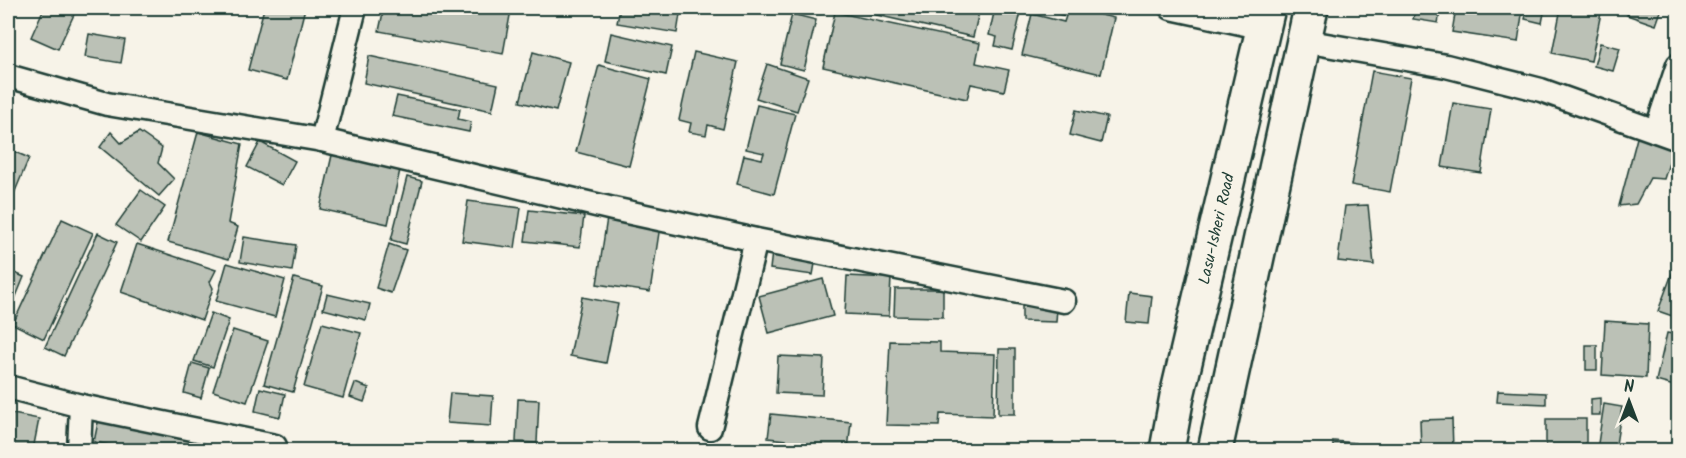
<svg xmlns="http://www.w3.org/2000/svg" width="1686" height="458" viewBox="0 0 1686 458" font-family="Kalam,sans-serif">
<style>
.building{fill:#bbc1b6;stroke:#1f3d34;stroke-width:1.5}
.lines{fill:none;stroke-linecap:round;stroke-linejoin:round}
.minor-casing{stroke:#1f3d34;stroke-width:27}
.primary-casing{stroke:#1f3d34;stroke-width:38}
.minor{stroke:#f7f3e8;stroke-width:22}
.primary{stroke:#f7f3e8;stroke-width:33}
.labels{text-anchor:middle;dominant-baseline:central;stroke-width:5;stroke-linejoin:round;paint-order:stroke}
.street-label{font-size:16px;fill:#1f3d34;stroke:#f7f3e8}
</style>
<rect width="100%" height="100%" fill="#f7f3e8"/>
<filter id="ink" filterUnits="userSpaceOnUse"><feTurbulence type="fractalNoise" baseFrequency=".0167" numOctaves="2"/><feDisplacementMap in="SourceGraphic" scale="12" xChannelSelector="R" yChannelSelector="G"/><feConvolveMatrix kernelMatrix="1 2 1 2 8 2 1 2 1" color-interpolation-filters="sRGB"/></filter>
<g filter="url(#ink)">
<g class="building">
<path d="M44,8H77L58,49L31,37Z"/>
<path d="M264,8H305L287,80L248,70Z"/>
<path d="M384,8H497L511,10L503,54L379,31Z"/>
<path d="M620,8H681L677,33L617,23Z"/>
<path d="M793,8H822L821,14Z"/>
<path d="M846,8H980L973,37Z"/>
<path d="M995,8H1022L1012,50L995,46L997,37L989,35Z"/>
<path d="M1033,8H1072L1114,18L1101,74L1022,55L1032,14L1064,22L1066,16Z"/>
<path d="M1416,8H1441L1438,23L1413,19Z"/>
<path d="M1456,8H1523L1518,42L1452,32Z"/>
<path d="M1528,8H1545L1542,23L1525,19Z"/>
<path d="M1561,8H1602L1591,61L1552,53Z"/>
<path d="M1630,8H1662L1656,25L1627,15Z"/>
<path d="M835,12L980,43L976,63L1009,70L1004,91L971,84L967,99L823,67Z"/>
<path d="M792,14L816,20L804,70L780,64Z"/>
<path d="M611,33L672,47L666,75L605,61Z"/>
<path d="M89,34L125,40L121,63L85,57Z"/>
<path d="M1600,43L1620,48L1613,71L1594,66Z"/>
<path d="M533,52L569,62L556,111L520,102Z"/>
<path d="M694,52L738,62L723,129L708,125L706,135L689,132L691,123L679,120Z"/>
<path d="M369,56L498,84L492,111L364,83Z"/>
<path d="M767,64L808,78L797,111L756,98Z"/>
<path d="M599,65L651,79L629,166L576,152Z"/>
<path d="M1372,71L1411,78L1390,192L1351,185Z"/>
<path d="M397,96L460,109L458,119L471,122L469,132L392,116Z"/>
<path d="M1453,103L1491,109L1481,173L1442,167Z"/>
<path d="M757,105L795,114L774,194L737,184L744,155L762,159L764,153L746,149Z"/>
<path d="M1076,110L1107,117L1101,143L1070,135Z"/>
<path d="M111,132L121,143L139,132L162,148L158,163L174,179L159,196L100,147Z"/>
<path d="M198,132L242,144L228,223L238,227L229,259L168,242Z"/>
<path d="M1638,134L1675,144L1664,179L1650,178L1636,204L1619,206Z"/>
<path d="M260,142L295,161L282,185L247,167Z"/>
<path d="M8,149L29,158L8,208Z"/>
<path d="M332,155L400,170L388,224L320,209Z"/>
<path d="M407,177L422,181L406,244L391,240Z"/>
<path d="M141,190L165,207L141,242L116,225Z"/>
<path d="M468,201L521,208L515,248L462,241Z"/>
<path d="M1368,205L1374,265L1338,261L1345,206Z"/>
<path d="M529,210L584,216L580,247L525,241Z"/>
<path d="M607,218L660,226L650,292L597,284Z"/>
<path d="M62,219L93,233L44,339L13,324Z"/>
<path d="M98,233L117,242L64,356L45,347Z"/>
<path d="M244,237L296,245L292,271L240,262Z"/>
<path d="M137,244L216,270L210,282L213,288L202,320L121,292Z"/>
<path d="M389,244L406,250L391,293L376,288Z"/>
<path d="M772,252L816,258L813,275L770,269Z"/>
<path d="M227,263L285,280L275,317L216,301Z"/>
<path d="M1676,263L1678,264V318L1658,311Z"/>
<path d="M8,270L24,277L8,316Z"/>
<path d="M847,276L891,278L889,316L845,314Z"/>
<path d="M294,278L323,286L293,392L264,384Z"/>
<path d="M823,279L833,316L769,333L759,296Z"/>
<path d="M895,289H943V317L894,316Z"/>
<path d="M1129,293L1152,296L1149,324L1126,322Z"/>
<path d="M327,294L370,304L366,320L323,309Z"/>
<path d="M582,297L618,304L606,363L570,356Z"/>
<path d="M1022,306L1057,307L1056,322L1022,321Z"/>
<path d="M211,313L229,320L213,367L194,361Z"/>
<path d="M1605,321L1648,324L1646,378L1602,375Z"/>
<path d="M322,323L361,333L343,398L304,387Z"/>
<path d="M233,330L268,341L247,402L213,391Z"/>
<path d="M1667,333L1678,335V387L1656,381Z"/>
<path d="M890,341L940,342V352L995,354L993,416L940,414L939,426L886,425Z"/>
<rect x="1586" y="345" width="11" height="25"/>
<path d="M999,349H1015V414H998Z"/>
<path d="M778,356L824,358L822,395L776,393Z"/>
<path d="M192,363L209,368L201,398L184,393Z"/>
<path d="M355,383L369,388L364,402L350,397Z"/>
<path d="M260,388L285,394L280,417L255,411Z"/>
<path d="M1498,391L1546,393V404L1497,402Z"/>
<path d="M450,393L493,396L491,426L447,423Z"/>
<path d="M1600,398V415H1591V399Z"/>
<path d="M518,399L539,400L537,443L516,442Z"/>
<path d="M1604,404L1622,407L1615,450H1597Z"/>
<path d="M8,413L39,419L33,450H8Z"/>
<path d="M771,414L851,422L848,450H785L786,440L768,438Z"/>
<path d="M99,417L208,440L205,450H136L94,442Z"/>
<path d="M1452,419L1453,450H1421L1420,420Z"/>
<rect x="1546" y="419" width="40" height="31"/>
<path d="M1333,441L1356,443V450H1333Z"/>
<path d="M209,442L245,450H208Z"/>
</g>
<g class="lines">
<g class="minor-casing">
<g id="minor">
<path d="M1171,8L1264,28"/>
<path d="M1304,41L1446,66L1541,90L1678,139"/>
<path d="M8,76L107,104L322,140L613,209L756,240L1064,301"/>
<path d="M1656,131L1678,65"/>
<path d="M322,140L355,8"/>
<path d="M8,387L81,406L275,446"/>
<path d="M710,428L756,240"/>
<path d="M79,450L81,406"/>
</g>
</g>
<g class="primary-casing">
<g id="primary">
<path d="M1167,450L1177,396L1268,8"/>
<path d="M1215,450L1311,8"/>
</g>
</g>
<use href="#minor" class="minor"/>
<use href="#primary" class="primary"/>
</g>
</g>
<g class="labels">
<g class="street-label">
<text transform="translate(1217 229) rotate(-77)">Lasu-Isheri Road</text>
</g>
</g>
<rect width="1686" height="458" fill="none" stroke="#f7f3e8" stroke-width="30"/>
<rect x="15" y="15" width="1656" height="428" fill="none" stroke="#1f3d34" stroke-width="2" filter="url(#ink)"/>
<g transform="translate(1629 401)" stroke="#f7f3e8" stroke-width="4.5" paint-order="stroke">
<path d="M0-4.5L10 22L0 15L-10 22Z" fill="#1f3d34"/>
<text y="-9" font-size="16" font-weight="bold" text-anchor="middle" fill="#1f3d34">N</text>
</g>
</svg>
